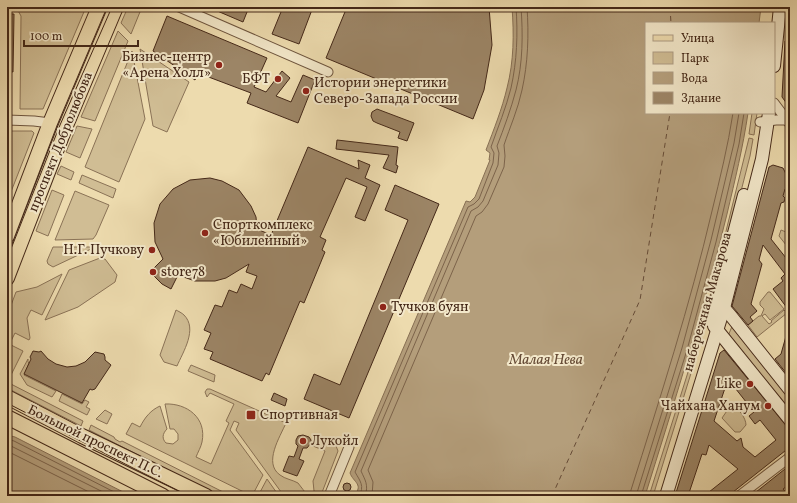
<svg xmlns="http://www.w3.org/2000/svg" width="797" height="503" viewBox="0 0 797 503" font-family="Vollkorn,serif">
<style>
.green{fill:#d0bd94;stroke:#8a7256}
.water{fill:#b49e7b;stroke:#876f53}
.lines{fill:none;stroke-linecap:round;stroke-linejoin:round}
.shore{stroke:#7c634a;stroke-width:1}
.ferry{stroke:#664b36;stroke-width:1;stroke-dasharray:5 4;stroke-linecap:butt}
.building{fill:#9c8566;stroke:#442818;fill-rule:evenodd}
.street-casing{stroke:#6e553e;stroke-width:11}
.secondary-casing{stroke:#442818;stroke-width:14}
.primary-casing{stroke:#442818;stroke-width:16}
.street{stroke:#f3e8ca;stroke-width:9}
.secondary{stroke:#f3e8ca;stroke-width:12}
.primary{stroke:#eddbae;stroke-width:14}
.tram{stroke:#442818;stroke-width:1}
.poi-dot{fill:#8f2418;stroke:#f3e8ca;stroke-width:1.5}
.labels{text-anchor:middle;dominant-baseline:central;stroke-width:4;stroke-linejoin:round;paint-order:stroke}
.poi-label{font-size:14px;fill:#442818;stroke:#f3e8ca;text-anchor:start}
.street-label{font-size:14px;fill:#442818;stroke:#f3e8ca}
.water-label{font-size:15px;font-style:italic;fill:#664b36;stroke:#f3e8ca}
</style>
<rect width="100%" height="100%" fill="#eddbae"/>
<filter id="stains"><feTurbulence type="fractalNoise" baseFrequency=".005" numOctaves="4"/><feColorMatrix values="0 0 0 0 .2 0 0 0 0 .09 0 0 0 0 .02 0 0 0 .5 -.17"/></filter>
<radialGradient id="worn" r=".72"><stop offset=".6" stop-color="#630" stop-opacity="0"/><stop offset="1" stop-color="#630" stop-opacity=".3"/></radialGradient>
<g class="green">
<path d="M16,7H86L43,109H20L21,16Z"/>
<path d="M128,7H142L131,34L121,23Z"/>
<path d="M118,31L128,41L95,121L81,117Z"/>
<path d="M140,49L189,82L167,132L153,126Z"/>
<path d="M132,51L145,119L119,182L85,167Z"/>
<path d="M752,113H757L754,135L749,134Z"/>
<path d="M77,126L92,129L80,158L66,152Z"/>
<path d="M7,131H32L34,133L7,202Z"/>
<path d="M749,138L753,139L750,156L714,297L710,296Z"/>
<path d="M61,166L74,172L71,180L57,174Z"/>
<path d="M82,175L116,189L113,198L79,183Z"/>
<path d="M52,190L64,195L48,236L36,231Z"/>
<path d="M75,191L109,205L96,235L93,239L55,240Z"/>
<path d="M790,220V250L779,236L781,230L786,232Z"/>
<path d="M53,247H90L91,249L53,267L48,264L47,261Z"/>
<path d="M100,258L105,259L117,275L115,282L78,307L45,320L69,270Z"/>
<path d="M62,274L42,315L31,310L27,318L30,338L29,340L15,333L11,341L7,339V316L16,292L37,287Z"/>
<path d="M768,292H770L784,309L770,320L765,314L762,316L769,324L772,322L771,321L784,310L787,313L757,337L748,325L759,316H761L764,309L760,305V302Z"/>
<path d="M176,310C178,311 182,313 184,315C198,329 183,352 177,366L164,362L160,355Z"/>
<path d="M733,324L790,396V413L728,336Z"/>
<path d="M7,343L23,351L11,375L7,373Z"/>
<path d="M28,359V362L29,363L24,375L56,391L52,397L27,385L20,374Z"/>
<path d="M191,365L215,375L214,382L188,371Z"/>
<path d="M689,369L692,370L653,496H649Z"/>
<path d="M7,382L83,421L81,426L7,388Z"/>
<path d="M207,389H210L286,423C280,437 263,463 280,475C285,479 293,480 298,483C301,487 305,492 308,496H284L236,430L239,423L234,421L230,430L263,475L252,496L126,434L132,423L140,427C145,417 151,410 160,406L167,429C162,434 162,439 166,443L173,444L178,440V434L174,429H170L165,404C187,403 207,418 202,442C201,447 198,452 196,457L211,464L229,423L226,421L234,404L210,393L207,397L205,392Z"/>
<path d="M62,394L82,404L85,400L89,402L86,407L90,409L87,415L59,401Z"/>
<path d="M731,405C738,407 746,418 746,425L740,432H735L722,418Z"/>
<path d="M105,410L112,414L107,424L96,419Z"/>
<path d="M91,425L114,437L115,439L120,442L122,441L231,496H219L89,430Z"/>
<path d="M316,437L336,446L338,451L321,495L314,491L313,481L325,451L313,446Z"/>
<path d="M267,479L279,496H258Z"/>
</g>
<g class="water">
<path d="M512,7H761L759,23H646V113H748C743,147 735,180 727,214C704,309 674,403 645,496H353C365,485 353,482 350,473L466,201L470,202L475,197L490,160H489L490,153L486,150C494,129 502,109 507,88C514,61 514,34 512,7Z"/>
<path d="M7,435L15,437L131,496H7Z"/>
</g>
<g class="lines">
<g class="shore">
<path d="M7,439L14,441L122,496"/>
<path d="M7,444L111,496"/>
<path d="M7,451L97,496"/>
<path d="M359,496C365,486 360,481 355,472L468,207L474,204L479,199L493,163L494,153L491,147C498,127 506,108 511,88C517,61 518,34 516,7"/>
<path d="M365,496C369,485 365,480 361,471L471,211L478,207L483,201L498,165L499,153L497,146C504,128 511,109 516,90C523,63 523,34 521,7"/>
<path d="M372,496L373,482L368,470L476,216L482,212L488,204L504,167L505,156L504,145C510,127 518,109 522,90C528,63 529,35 527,7"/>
<path d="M630,496L631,490C660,398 690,305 712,211C720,178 728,146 733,113"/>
<path d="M636,496L682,348L711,240L734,143L739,113"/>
<path d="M641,496L687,350L716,242L739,144L744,113"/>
</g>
<g class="ferry">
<path d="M670,7L671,23"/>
<path d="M552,496L640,300L670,113"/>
</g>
</g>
<g class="building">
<path d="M208,7H249L243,22Z"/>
<path d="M283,7H313L299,44L272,34Z"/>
<path d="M347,7H489L492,45L484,90L473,119L326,58Z"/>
<path d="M7,14H14L13,72L7,71Z"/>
<path d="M167,16L267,58L254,87L266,92L282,71L290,78L276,96L291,102L303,75L315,80L298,123L247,103L251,93L198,73L195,80L153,51Z"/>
<path d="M785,41H790V108L782,97Z"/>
<path d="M377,109L414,123L407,141L398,138L400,132L377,123L373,121L371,116L372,112Z"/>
<path d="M337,140L398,147L396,165L398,166L396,173L383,168L389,155L336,149Z"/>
<path d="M308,147L359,169L358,160L370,165L365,178L380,185L365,221L355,217L367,187L346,178L320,237L326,240L322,250L325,252L304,303L300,301L269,375L266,373L262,381L210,359L213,352L204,349L211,333L204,330L215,305L222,307L229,290L237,293L241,284L252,289L257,276L246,272L249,264L226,278L215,281H195L178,275L171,289L162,284L150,272L163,259L155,242L154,223L160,204L173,189L190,180L210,178L222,181L239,190L251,206L256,217L257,229L271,235Z"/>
<path d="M773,165L783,168L788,178L787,182L789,184L787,189H785L783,196L785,198L784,202L781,203L771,239L790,263V312L773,289L783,281L781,278L785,274L763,245L759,260L762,264L751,304L757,311L750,317L753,321L748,325L732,306L769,167Z"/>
<path d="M395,185L439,204L349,418L304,399L314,374L340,385L408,220L385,210Z"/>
<path d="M788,329H790V378L775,359L781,354Z"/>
<path d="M724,350L790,430V447L728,496H704L738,469L709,445L706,455L702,454L688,496H675L720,353ZM728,379L754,412L749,416L755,424L760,420L776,440L755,457L743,447L741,438L737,441L714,421Z"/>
<path d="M33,351L39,352L41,351L48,359L56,364L67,367L76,366L85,362L95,352L104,354L105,357V360L111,365L95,389L92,390L90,389L82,403L24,374L31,359L30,357Z"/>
<path d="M274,393L287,399L285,406L271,400Z"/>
<path d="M303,435L309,437L311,440V443L307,448H303L299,459L304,461L297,476L283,471L289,456L294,457L298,446L296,444V440L298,436Z"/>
<path d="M790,465V484L783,489L789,496H751Z"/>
<circle cx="347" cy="487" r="4"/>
</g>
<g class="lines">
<g class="street-casing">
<g id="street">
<path d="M179,7L328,72"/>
<path d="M774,103L789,123"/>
<path d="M7,120L34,121L50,123"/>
<path d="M760,122L776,120H787"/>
<path d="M329,496L349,447"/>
<path d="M739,496L790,457"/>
</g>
</g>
<g class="secondary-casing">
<g id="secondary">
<path d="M774,66L780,7"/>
<path d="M719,308H724L731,316L790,390"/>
<path d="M711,321L744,195"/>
<path d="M714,326L790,420"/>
<path d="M666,496L724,308L762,159L769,113"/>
</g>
</g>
<g class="primary-casing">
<g id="primary">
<path d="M7,236L50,123L99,7"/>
<path d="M7,278L65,128L116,7"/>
<path d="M7,397L82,436L206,496"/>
<path d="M7,417L163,496"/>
</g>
</g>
<use href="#street" class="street"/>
<use href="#secondary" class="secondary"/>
<use href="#primary" class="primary"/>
<g class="tram">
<path d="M7,259L60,125L112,7"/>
<path d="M7,403L133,468L189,496"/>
</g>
</g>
<g class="poi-dot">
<circle cx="219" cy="65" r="4"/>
<circle cx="278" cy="79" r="4"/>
<circle cx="306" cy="91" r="4"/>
<circle cx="205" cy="233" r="4"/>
<circle cx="152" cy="250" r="4"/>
<circle cx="153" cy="272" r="4"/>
<circle cx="383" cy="307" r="4"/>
<circle cx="750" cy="384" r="4"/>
<circle cx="768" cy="406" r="4"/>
<rect x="246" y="410" width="10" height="10" rx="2"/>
<circle cx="303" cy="441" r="4"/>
</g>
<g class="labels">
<g class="poi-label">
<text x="211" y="57" text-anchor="end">Бизнес-центр<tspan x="211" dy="16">«Арена Холл»</tspan></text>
<text x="270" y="79" text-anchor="end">БФТ</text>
<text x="314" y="83">Истории энергетики<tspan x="314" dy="16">Северо-Запада России</tspan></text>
<text x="213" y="225">Спорткомплекс<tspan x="213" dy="16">«Юбилейный»</tspan></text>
<text x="144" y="250" text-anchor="end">Н.Г. Пучкову</text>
<text x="161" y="272">store78</text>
<text x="391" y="307">Тучков буян</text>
<text x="742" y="384" text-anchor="end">Like</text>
<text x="760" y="406" text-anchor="end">Чайхана Ханум</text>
<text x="260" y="415">Спортивная</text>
<text x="311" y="441">Лукойл</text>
</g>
<g class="street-label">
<text transform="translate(61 142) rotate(-68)">проспект Добролюбова</text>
<text transform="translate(708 302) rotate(-74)">набережная Макарова</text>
<text transform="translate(95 442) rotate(26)">Большой проспект П.С.</text>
</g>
<g class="water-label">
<text x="546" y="360">Малая Нева</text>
</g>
</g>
<rect width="797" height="503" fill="none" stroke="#eddbae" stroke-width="24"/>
<rect x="8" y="8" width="781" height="487" fill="none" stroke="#442818" stroke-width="2"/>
<rect x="12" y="12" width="773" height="479" fill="none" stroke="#442818"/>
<rect x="645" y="22" width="130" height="92" fill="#f3e8ca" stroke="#ad9b83"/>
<rect x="653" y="35" width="20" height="6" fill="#eddbae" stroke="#ad9b83"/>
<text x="681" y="42" font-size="12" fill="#442818">Улица</text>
<rect x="653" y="52" width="20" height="12" fill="#d0bd94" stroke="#ad9b83"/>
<text x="681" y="62" font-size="12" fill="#442818">Парк</text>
<rect x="653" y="72" width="20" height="12" fill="#b49e7b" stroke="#ad9b83"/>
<text x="681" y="82" font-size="12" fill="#442818">Вода</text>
<rect x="653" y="92" width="20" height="12" fill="#9c8566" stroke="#ad9b83"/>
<text x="681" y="102" font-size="12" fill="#442818">Здание</text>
<path d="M24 40v6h114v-6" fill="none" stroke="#442818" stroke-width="2"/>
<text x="30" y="40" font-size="12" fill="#442818" stroke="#f3e8ca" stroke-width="3" paint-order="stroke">100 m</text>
<rect width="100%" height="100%" filter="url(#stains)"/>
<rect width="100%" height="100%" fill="url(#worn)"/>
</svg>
